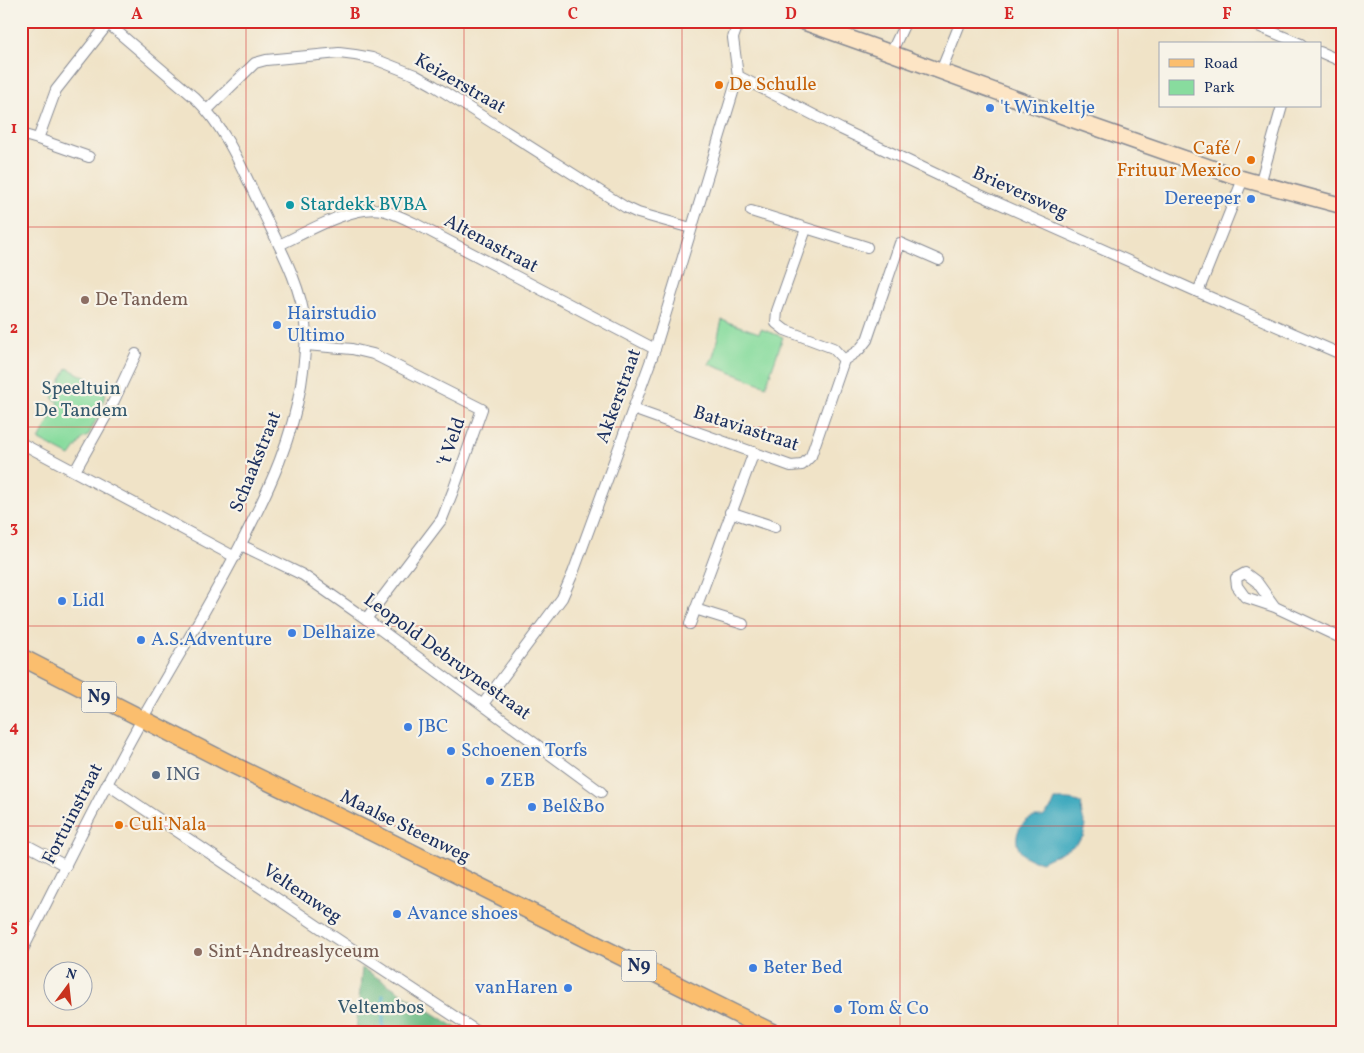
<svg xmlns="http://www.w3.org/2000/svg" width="1364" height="1053" viewBox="0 0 1364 1053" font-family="Vollkorn,serif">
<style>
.green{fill:#88dc9e;stroke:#52867e}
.forest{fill:#6ebc85;stroke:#447672}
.water{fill:#3ea9be;stroke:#2c6c8e}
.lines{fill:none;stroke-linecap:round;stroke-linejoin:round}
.stream{stroke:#3ea9be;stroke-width:4}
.street-casing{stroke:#868992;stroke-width:12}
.secondary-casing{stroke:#868992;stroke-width:18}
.primary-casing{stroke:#868992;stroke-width:19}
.street{stroke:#fff;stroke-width:10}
.secondary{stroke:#fde5c5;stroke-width:15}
.primary{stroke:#fbbe6e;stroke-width:16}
.grid{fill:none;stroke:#d62828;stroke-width:1;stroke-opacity:0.55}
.food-dot{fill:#e8710a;stroke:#f7f3e8;stroke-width:2}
.shop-dot{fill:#3f7fe0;stroke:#f7f3e8;stroke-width:2}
.culture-dot{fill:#0f9aa8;stroke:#f7f3e8;stroke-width:2}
.education-dot{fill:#8d6e63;stroke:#f7f3e8;stroke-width:2}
.service-dot{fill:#5c6f8a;stroke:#f7f3e8;stroke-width:2}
.labels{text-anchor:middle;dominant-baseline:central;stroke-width:4.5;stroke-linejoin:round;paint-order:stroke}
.shield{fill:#f7f3e8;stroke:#5d6a87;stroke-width:1}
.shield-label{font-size:18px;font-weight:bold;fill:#1b2f5e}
.street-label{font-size:19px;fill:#1b2f5e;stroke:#f7f3e8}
.food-label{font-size:19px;fill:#c56008;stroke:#f7f3e8;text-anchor:start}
.shop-label{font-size:19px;fill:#366cbe;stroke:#f7f3e8;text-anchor:start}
.culture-label{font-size:19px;fill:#0d838f;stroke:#f7f3e8;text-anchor:start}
.education-label{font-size:19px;fill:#785e54;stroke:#f7f3e8;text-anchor:start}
.park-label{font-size:19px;fill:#365a6e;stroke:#f7f3e8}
.service-label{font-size:19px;fill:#4e5e75;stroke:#f7f3e8;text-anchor:start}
.neatline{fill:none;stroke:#d62828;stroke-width:2}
.grid-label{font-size:16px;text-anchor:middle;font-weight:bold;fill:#d62828}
</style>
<rect width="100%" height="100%" fill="#f7f3e8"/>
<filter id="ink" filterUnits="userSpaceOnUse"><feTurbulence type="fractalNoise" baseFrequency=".02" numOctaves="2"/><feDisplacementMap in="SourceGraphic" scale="10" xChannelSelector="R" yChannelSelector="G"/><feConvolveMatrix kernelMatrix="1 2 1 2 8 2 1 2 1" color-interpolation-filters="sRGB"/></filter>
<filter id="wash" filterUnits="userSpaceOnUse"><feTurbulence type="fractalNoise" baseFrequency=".0096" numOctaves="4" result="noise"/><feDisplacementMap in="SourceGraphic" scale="20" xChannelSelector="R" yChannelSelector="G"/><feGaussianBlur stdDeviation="1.12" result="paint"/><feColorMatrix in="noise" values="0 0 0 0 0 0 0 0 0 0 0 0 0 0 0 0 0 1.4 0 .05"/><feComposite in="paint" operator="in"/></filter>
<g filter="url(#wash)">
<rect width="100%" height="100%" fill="#f0e3c7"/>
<g class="green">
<path d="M722,320L759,333L761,329L783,337L766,386L709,364L713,357Z"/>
<path d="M67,368L107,388L100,412L88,436L83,438L70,456L39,440L59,402L52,398Z"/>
</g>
<path class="forest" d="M362,968L463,1032H356Z"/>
<path class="water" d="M1055,800C1064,800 1075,799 1082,804C1080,812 1083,819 1086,826L1083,837L1072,847L1041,862C1037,860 1030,860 1026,857C1010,846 1016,821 1035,817C1038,817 1041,817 1043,817L1052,807Z"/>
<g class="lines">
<path class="stream" d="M383,1032V996"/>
</g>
</g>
<g filter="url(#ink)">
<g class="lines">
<g class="street-casing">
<g id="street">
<path d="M739,21L733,38L738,76L841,129L978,194L1198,292L1343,355"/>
<path d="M1246,21L1301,44"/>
<path d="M1320,52L1343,62"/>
<path d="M891,53L906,21"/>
<path d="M941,71L961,21"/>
<path d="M207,110L255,63L266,60L339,53L355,55L372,58L415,75L433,85L625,207L638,213L691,228"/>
<path d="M21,134L38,139L56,90L108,24"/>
<path d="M38,139L89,157"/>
<path d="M1260,184L1282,106"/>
<path d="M751,211L867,247"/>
<path d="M806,229L777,311L776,323L785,330L833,348L844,360"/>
<path d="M279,245C305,233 353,204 382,210C393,213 404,218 414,223L655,349"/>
<path d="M1198,292L1243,179"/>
<path d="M306,345L352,349L373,354L482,409L453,491L442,519L366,619"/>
<path d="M633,409L791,466L802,465L811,456L844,360L859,350L867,340L900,243L939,260"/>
<path d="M21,443L235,557"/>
<path d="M75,471L111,407L136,354"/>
<path d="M730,512L775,527"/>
<path d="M241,545L303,575L366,619L601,792"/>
<path d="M1275,607L1257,582L1245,573L1236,578L1237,586L1245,597L1275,607L1343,639"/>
<path d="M695,609L743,624"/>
<path d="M690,624L754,452"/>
<path d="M483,704L562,598L573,573L655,349L738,76"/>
<path d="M107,784L328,933L478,1032"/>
<path d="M21,842L66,866"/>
<path d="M21,953C59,879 95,804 135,732C172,665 213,601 247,532C271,485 292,438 301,385C304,365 307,343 305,323C301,285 279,246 263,212C244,173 227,129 195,98L105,21"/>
</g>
</g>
<g class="secondary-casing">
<path id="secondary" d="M801,21L891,53L1071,119L1243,179L1343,206"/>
</g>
<g class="primary-casing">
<path id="primary" d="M21,657L227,762L371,832L772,1032"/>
</g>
<use href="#street" class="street"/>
<use href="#secondary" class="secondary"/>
<use href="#primary" class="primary"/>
</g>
</g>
<path class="grid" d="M246,21V1032M464,21V1032M682,21V1032M900,21V1032M1118,21V1032M21,227H1343M21,427H1343M21,626H1343M21,826H1343"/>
<g class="food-dot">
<circle cx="719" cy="85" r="5"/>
<circle cx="1251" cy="160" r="5"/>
<circle cx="119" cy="825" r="5"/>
</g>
<g class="shop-dot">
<circle cx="990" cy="108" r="5"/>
<circle cx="1251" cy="199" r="5"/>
<circle cx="277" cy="325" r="5"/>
<circle cx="62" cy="601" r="5"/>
<circle cx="292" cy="633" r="5"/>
<circle cx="141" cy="640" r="5"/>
<circle cx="408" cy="727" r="5"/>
<circle cx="451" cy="751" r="5"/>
<circle cx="490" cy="781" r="5"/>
<circle cx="532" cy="807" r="5"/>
<circle cx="397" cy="914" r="5"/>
<circle cx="753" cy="968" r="5"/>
<circle cx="568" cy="988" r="5"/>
<circle cx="838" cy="1009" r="5"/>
</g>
<circle class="culture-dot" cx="290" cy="205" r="5"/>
<g class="education-dot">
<circle cx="85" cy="300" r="5"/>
<circle cx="198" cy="952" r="5"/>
</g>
<circle class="service-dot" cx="156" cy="775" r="5"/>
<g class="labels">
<g class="shield">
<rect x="81.5" y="681.5" width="35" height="31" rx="4"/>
<rect x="621.5" y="950.5" width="35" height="31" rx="4"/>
</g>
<g class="shield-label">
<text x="99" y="697">N9</text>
<text x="639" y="966">N9</text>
</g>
<g class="street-label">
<text transform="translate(460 84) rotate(30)">Keizerstraat</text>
<text transform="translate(1020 193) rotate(24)">Brieversweg</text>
<text transform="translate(491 244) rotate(28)">Altenastraat</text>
<text transform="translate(619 396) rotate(-70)">Akkerstraat</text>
<text transform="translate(746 429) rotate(18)">Bataviastraat</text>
<text transform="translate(452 442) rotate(-71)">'t Veld</text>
<text transform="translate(256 462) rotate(-68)">Schaakstraat</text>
<text transform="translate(447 657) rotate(36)">Leopold Debruynestraat</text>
<text transform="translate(73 814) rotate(-63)">Fortuinstraat</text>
<text transform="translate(405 827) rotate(26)">Maalse Steenweg</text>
<text transform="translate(302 894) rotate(34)">Veltemweg</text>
</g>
<g class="food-label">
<text x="729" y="85">De Schulle</text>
<text x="1241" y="149" text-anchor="end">Café /<tspan x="1241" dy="22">Frituur Mexico</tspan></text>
<text x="129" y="825">Culi'Nala</text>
</g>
<g class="shop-label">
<text x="1000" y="108">'t Winkeltje</text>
<text x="1241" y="199" text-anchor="end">Dereeper</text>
<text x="287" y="314">Hairstudio<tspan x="287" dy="22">Ultimo</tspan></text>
<text x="72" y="601">Lidl</text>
<text x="302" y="633">Delhaize</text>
<text x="151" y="640">A.S.Adventure</text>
<text x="418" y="727">JBC</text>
<text x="461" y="751">Schoenen Torfs</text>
<text x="500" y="781">ZEB</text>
<text x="542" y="807">Bel&amp;Bo</text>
<text x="407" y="914">Avance shoes</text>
<text x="763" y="968">Beter Bed</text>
<text x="558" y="988" text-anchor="end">vanHaren</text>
<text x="848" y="1009">Tom &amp; Co</text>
</g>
<g class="culture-label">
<text x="300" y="205">Stardekk BVBA</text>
</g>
<g class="education-label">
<text x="95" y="300">De Tandem</text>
<text x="208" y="952">Sint-Andreaslyceum</text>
</g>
<g class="park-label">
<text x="81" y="389">Speeltuin<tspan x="81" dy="22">De Tandem</tspan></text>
<text x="381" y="1008">Veltembos</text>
</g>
<g class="service-label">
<text x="166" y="775">ING</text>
</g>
</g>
<rect width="1364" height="1053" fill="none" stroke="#f7f3e8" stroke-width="55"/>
<rect x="1159" y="42" width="162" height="65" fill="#f7f3e8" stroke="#9fa5b1"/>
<rect x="1169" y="59" width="25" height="8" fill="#fbbe6e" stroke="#9fa5b1"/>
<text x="1204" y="68" font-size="15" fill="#1b2f5e">Road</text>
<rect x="1169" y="80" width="25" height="15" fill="#88dc9e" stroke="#9fa5b1"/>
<text x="1204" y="92" font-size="15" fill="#1b2f5e">Park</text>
<g transform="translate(68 986) rotate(15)"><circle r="24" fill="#f7f3e8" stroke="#9fa5b1"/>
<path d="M0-4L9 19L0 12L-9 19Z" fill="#c8321e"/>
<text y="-8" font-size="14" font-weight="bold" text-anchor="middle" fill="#1b2f5e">N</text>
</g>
<rect x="28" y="28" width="1308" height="998" class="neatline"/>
<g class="grid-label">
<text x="137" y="19">A</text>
<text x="355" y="19">B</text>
<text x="573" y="19">C</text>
<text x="791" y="19">D</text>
<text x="1009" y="19">E</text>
<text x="1227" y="19">F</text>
<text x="14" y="133">1</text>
<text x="14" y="333">2</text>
<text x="14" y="532">3</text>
<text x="14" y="732">4</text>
<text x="14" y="931">5</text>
</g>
</svg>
